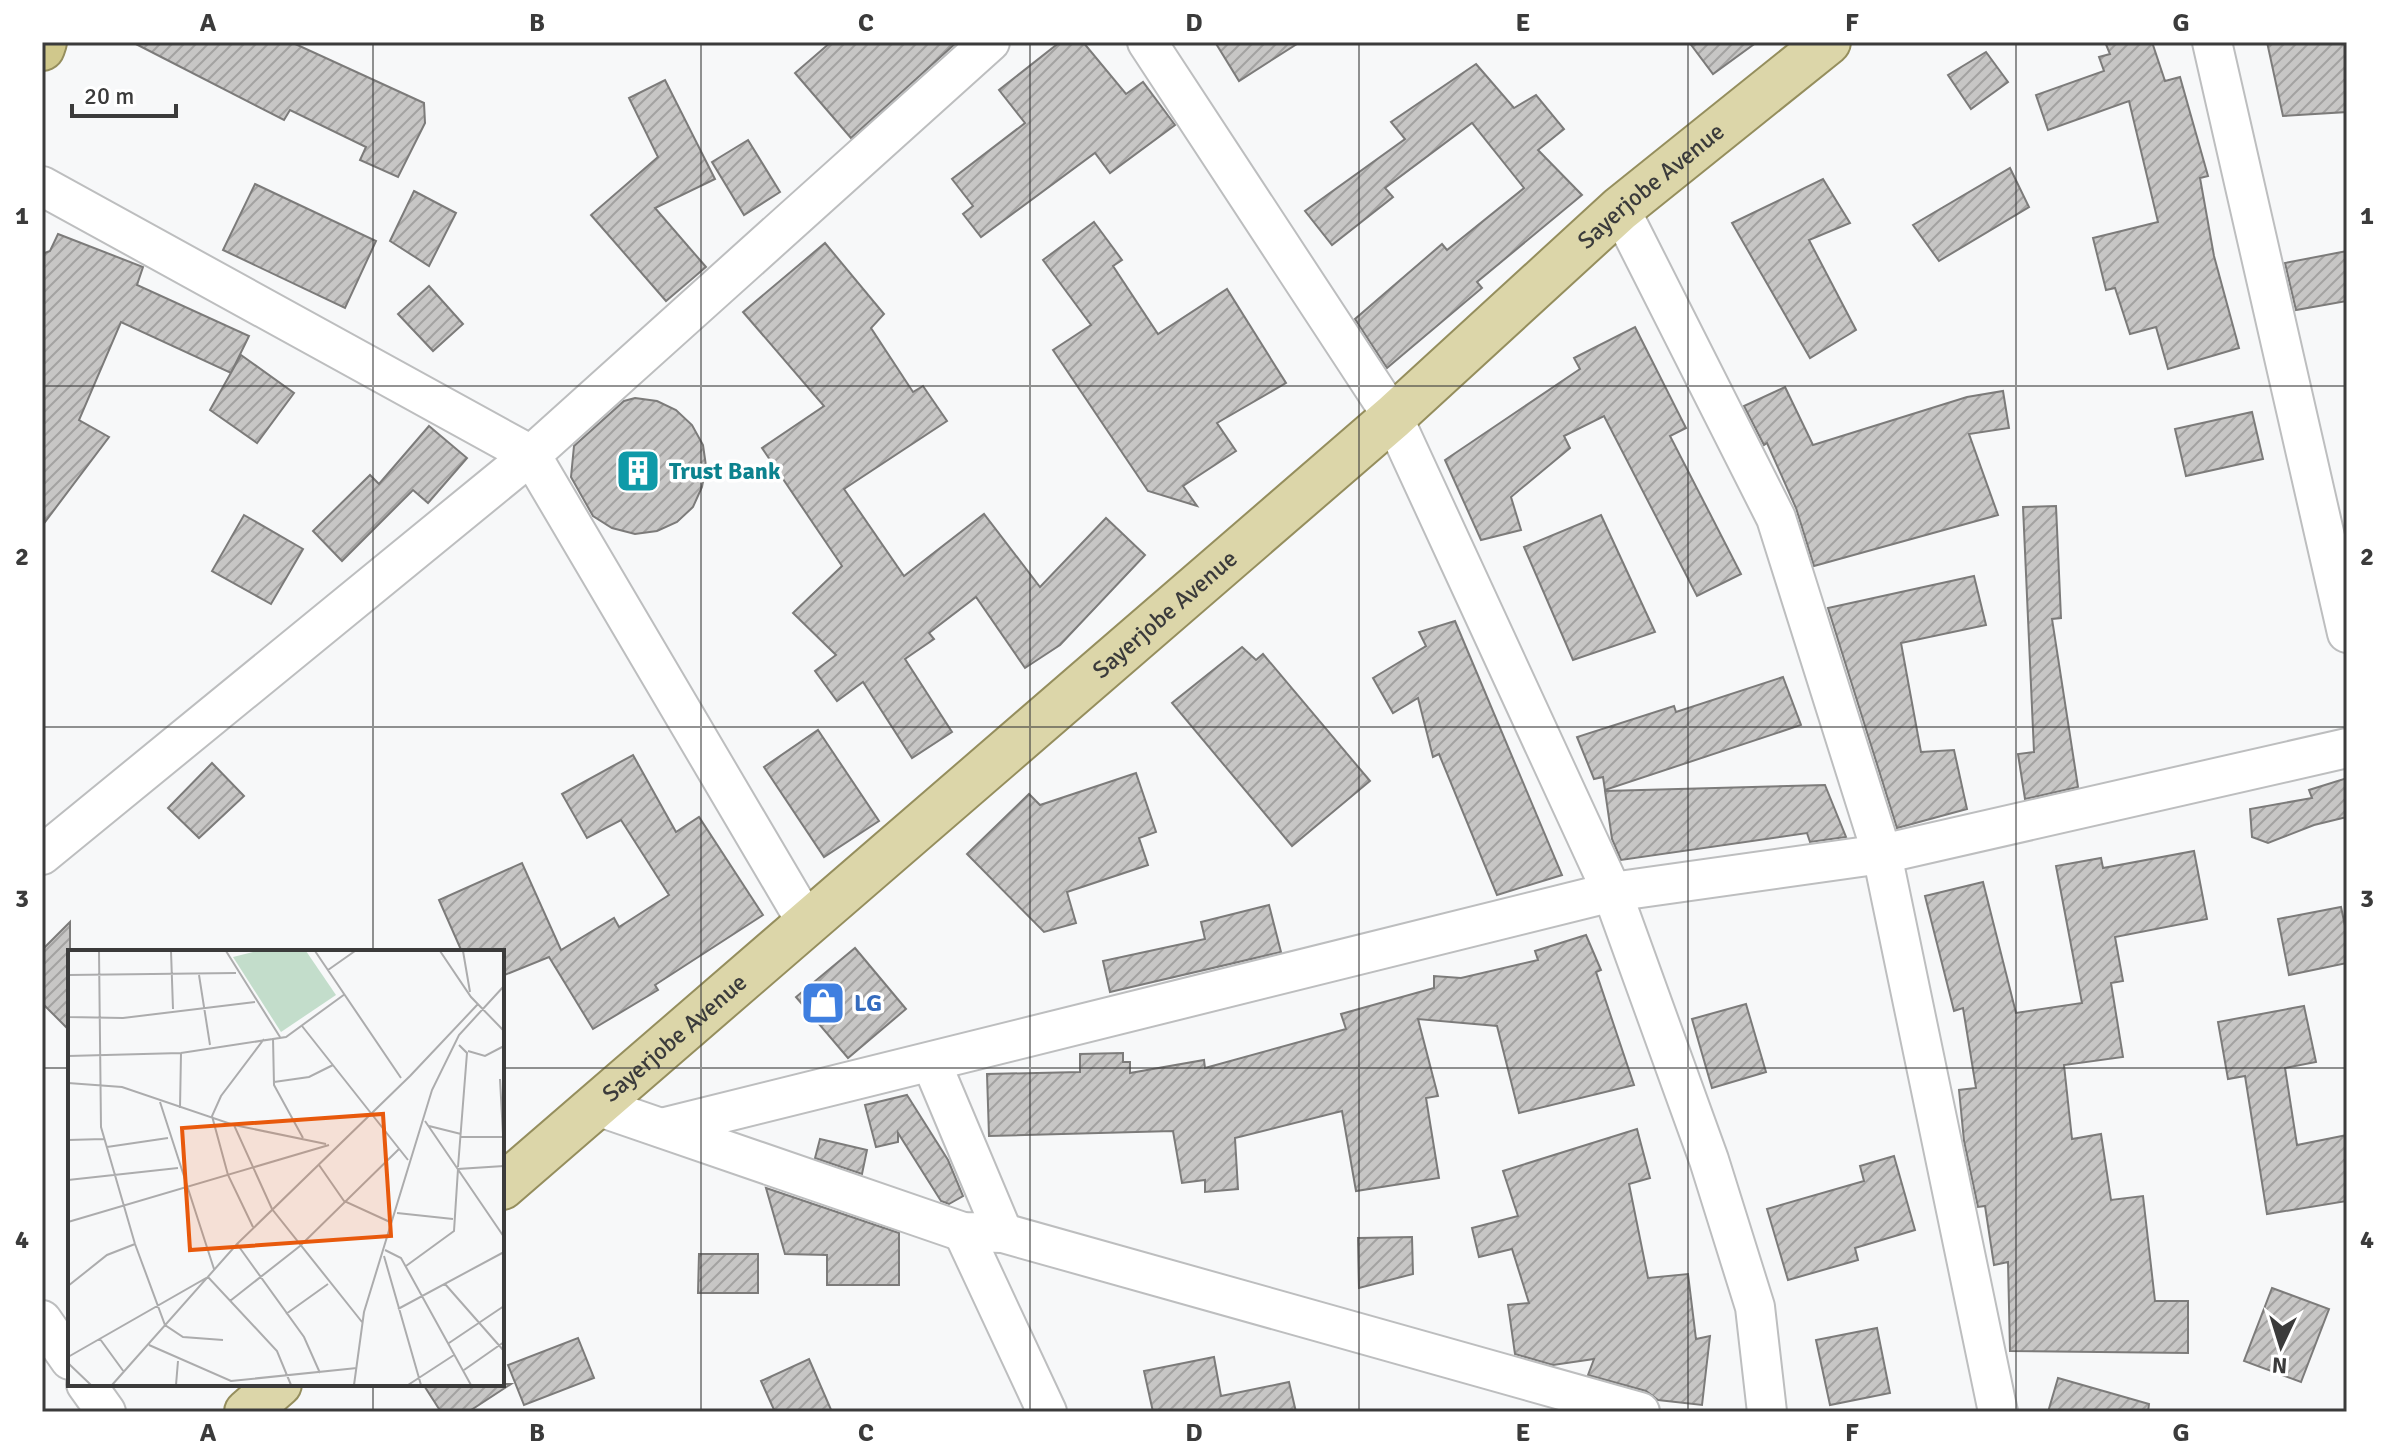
<svg xmlns="http://www.w3.org/2000/svg" width="2389" height="1454" viewBox="0 0 2389 1454" font-family="Signika,sans-serif">
<style>
.building{fill:url(#building-hatch);stroke:#7c7b7a;stroke-width:2}
.lines{fill:none;stroke-linecap:round;stroke-linejoin:round}
.minor-casing{stroke:#bdbebf;stroke-width:42}
.primary-casing{stroke:#958e5d;stroke-width:48}
.trunk-casing{stroke:#958e5d;stroke-width:48}
.minor{stroke:#fff;stroke-width:38}
.primary{stroke:#dcd6a9;stroke-width:44}
.trunk{stroke:#d0c88c;stroke-width:44}
.grid{fill:none;stroke:#3b3b3b;stroke-width:2;stroke-opacity:0.55}
.labels{text-anchor:middle;dominant-baseline:central;stroke-width:7;stroke-linejoin:round;paint-order:stroke}
.street-label{font-size:24px;fill:#3b3b3b;stroke:#fff}
.culture-label{font-size:24px;font-weight:bold;fill:#0d838f;stroke:#fff;text-anchor:start}
.shop-label{font-size:24px;font-weight:bold;fill:#366cbe;stroke:#fff;text-anchor:start}
.inset-road{fill:none;stroke:#acacad;stroke-width:2}
.view{fill:#e8590c;fill-opacity:0.15;stroke:#e8590c;stroke-width:4}
.inset-edge{fill:none;stroke:#3b3b3b;stroke-width:4}
.neatline{fill:none;stroke:#3b3b3b;stroke-width:3}
.grid-label{font-size:26px;text-anchor:middle;font-weight:bold;fill:#3b3b3b}
</style>
<defs>
<pattern id="building-hatch" width="6" height="6" patternUnits="userSpaceOnUse" patternTransform="scale(2)"><rect width="6" height="6" fill="#c7c6c5"/><path d="M-1 1l2-2M0 6l6-6M5 7l2-2" fill="none" stroke="#a3a2a1"/></pattern>
</defs>
<rect width="100%" height="100%" fill="#f7f8f9"/>
<g class="building">
<path d="M132,42H291L424,103L425,123L398,177L360,160L366,147L290,110L284,120Z"/>
<path d="M831,42H957L851,138L795,73Z"/>
<path d="M1060,42H1083L1126,94L1143,82L1175,125L1110,173L1095,153L981,237L963,214L973,206L952,179L1025,123L999,90Z"/>
<path d="M1215,42H1300L1239,81Z"/>
<path d="M1689,42H1757L1713,74Z"/>
<path d="M2105,42H2152L2165,81L2180,77L2208,176L2200,178L2214,256L2239,348L2168,369L2156,327L2130,334L2115,288L2106,290L2093,238L2158,222L2129,101L2048,130L2036,95L2104,71L2099,57L2110,54Z"/>
<path d="M2267,42H2347V112L2283,116Z"/>
<path d="M1986,52L2008,82L1971,109L1948,75Z"/>
<path d="M1476,64L1514,108L1536,95L1564,129L1538,150L1582,195L1477,282L1482,288L1387,368L1355,319L1442,244L1447,250L1524,188L1472,123L1385,188L1393,197L1332,245L1305,211L1405,139L1391,122Z"/>
<path d="M665,80L715,179L655,208L706,267L666,301L591,215L658,157L629,98Z"/>
<path d="M748,140L780,192L744,215L712,162Z"/>
<path d="M2010,168L2029,207L1939,261L1913,225Z"/>
<path d="M1823,179L1850,223L1809,240L1856,330L1810,358L1732,223Z"/>
<path d="M255,184L376,241L345,308L223,250Z"/>
<path d="M414,191L456,213L429,266L390,241Z"/>
<path d="M1094,222L1122,260L1113,266L1158,334L1227,289L1286,383L1217,423L1236,451L1183,486L1197,506L1148,491L1053,350L1091,325L1043,260Z"/>
<path d="M58,234L143,267L137,285L249,336L231,373L121,322L79,420L109,437L42,526V254L50,251Z"/>
<path d="M825,243L884,314L871,328L913,392L923,386L947,421L844,489L904,576L984,514L1040,587L1106,518L1145,555L1060,645L1025,668L976,597L929,633L934,639L905,659L952,732L912,758L863,682L837,701L815,671L836,655L793,613L842,566L762,448L824,406L743,312Z"/>
<path d="M2347,251V301L2296,310L2285,263Z"/>
<path d="M429,286L463,324L433,351L398,314Z"/>
<path d="M1635,327L1686,428L1670,436L1741,574L1697,596L1604,416L1564,436L1570,448L1511,497L1521,530L1481,540L1445,460L1580,369L1574,358Z"/>
<path d="M241,355L294,393L257,443L210,410Z"/>
<path d="M1785,387L1813,445L1967,397L2003,391L2009,428L1969,434L1998,515L1814,566L1796,508L1767,443L1764,445L1744,406Z"/>
<path d="M635,398L657,401L676,410L692,425L703,445L706,466L702,487L693,507L677,522L657,531L635,534L612,528L593,516L571,477L574,446L624,401Z"/>
<path d="M2252,412L2263,459L2186,476L2175,429Z"/>
<path d="M429,426L467,458L428,503L413,490L342,561L313,531L370,475L379,484Z"/>
<path d="M2056,506L2061,618L2052,619L2078,787L2025,799L2018,754L2034,752L2023,507Z"/>
<path d="M244,515L303,549L271,604L212,571Z"/>
<path d="M1601,515L1655,632L1573,660L1524,547Z"/>
<path d="M1974,576L1986,625L1901,643L1921,752L1954,750L1967,809L1897,828L1828,608Z"/>
<path d="M1455,621L1562,875L1497,895L1439,754L1433,757L1418,698L1393,713L1373,678L1426,646L1419,632Z"/>
<path d="M1242,647L1256,660L1263,654L1370,781L1292,846L1172,703Z"/>
<path d="M1783,677L1801,725L1605,790L1603,777L1594,779L1577,737L1674,706L1676,712Z"/>
<path d="M818,730L879,821L824,857L764,767Z"/>
<path d="M633,755L676,832L699,817L763,915L655,985L658,990L593,1029L549,957L502,976V952H462L439,900L522,863L561,950L614,918L619,927L669,895L621,820L587,838L562,794Z"/>
<path d="M212,763L244,796L199,838L168,808Z"/>
<path d="M1136,773L1156,832L1139,838L1148,865L1067,892L1076,923L1044,932L967,854L1029,794L1040,805Z"/>
<path d="M2347,778V817L2314,825L2268,843L2252,837L2250,809L2312,798L2309,790Z"/>
<path d="M1825,785L1846,837L1810,842L1807,833L1621,860L1612,839L1605,791Z"/>
<path d="M2194,851L2207,919L2115,937L2123,981L2111,983L2123,1057L2064,1065L2072,1139L2101,1134L2111,1200L2143,1196L2155,1301H2188V1353L2010,1351L2008,1262L1994,1265L1985,1206L1978,1207L1964,1141L1959,1090L1976,1088L1963,1008L1954,1011L1925,896L1983,882L2016,1013L2082,1003L2056,866L2101,858L2103,868Z"/>
<path d="M1269,905L1281,952L1110,992L1103,961L1205,939L1201,922Z"/>
<path d="M2341,907L2347,935V963L2289,975L2278,919Z"/>
<path d="M70,922V1031L42,1003V950Z"/>
<path d="M1586,935L1601,970L1596,972L1634,1085L1519,1113L1497,1026L1418,1019L1438,1096L1426,1098L1439,1178L1356,1191L1342,1111L1235,1138L1238,1189L1205,1192V1180L1182,1183L1173,1131L989,1136L987,1074L1080,1072V1054L1123,1053V1062H1130V1073L1204,1060L1205,1068L1346,1029L1341,1014L1434,988V976L1461,978L1538,960L1535,951Z"/>
<path d="M855,948L906,1009L848,1058L796,997Z"/>
<path d="M1746,1004L1766,1072L1712,1088L1692,1019Z"/>
<path d="M2304,1006L2316,1062L2285,1068L2297,1145L2347,1135V1201L2267,1214L2245,1076L2228,1079L2218,1022Z"/>
<path d="M907,1095L948,1160L963,1196L949,1204L941,1201L898,1133V1142L876,1147L865,1105Z"/>
<path d="M1637,1129L1650,1178L1629,1184L1648,1278L1688,1274L1696,1339L1710,1336L1702,1405L1658,1400L1646,1391L1588,1375L1594,1359L1553,1365L1515,1354L1508,1305L1529,1303L1512,1249L1479,1257L1472,1228L1518,1216L1503,1171Z"/>
<path d="M820,1139L867,1150L862,1174L815,1158Z"/>
<path d="M1894,1156L1915,1230L1855,1248L1858,1260L1788,1280L1767,1209L1864,1181L1860,1166Z"/>
<path d="M766,1188L899,1233V1285H827V1255L785,1254Z"/>
<path d="M1412,1237L1413,1274L1359,1288L1358,1238Z"/>
<path d="M699,1254H758V1293H698Z"/>
<path d="M2272,1288L2329,1309L2301,1382L2244,1361Z"/>
<path d="M1877,1328L1890,1393L1830,1405L1816,1340Z"/>
<path d="M578,1338L594,1378L524,1405L508,1365Z"/>
<path d="M1214,1357L1221,1396L1289,1382L1296,1412H1153L1144,1371Z"/>
<path d="M809,1359L832,1412H775L761,1381Z"/>
<path d="M2058,1378L2149,1404L2148,1412H2048Z"/>
<path d="M423,1384H511L468,1412H441Z"/>
</g>
<g class="lines">
<g class="minor-casing">
<g id="minor">
<path d="M1147,42L1393,417L1612,892L1709,1160L1755,1307L1767,1412"/>
<path d="M2212,42L2347,633"/>
<path d="M42,186L531,455L808,925"/>
<path d="M1620,209L1776,518L1882,854L1998,1412"/>
<path d="M42,855L531,455L990,42"/>
<path d="M931,1062L1003,1233"/>
<path d="M594,1105L963,1232L1003,1233L1640,1412"/>
<path d="M662,1128L1612,892L1882,854L2347,748"/>
<path d="M963,1232L1047,1412"/>
<path d="M42,1320L70,1360"/>
<path d="M86,1384L106,1412"/>
</g>
</g>
<g class="primary-casing">
<g id="primary">
<path id="s1" d="M502,1187L1393,417L1620,209L1828,42"/>
<path d="M247,1412L279,1384"/>
</g>
</g>
<g class="trunk-casing">
<path id="trunk" d="M42,48L44,42"/>
</g>
<use href="#minor" class="minor"/>
<use href="#primary" class="primary"/>
<use href="#trunk" class="trunk"/>
</g>
<path class="grid" d="M373,42V952M701,42V1412M1030,42V1412M1359,42V1412M1688,42V1412M2016,42V1412M42,386H2347M42,727H2347M42,1068H70M502,1068H2347M373,1384V1412"/>
<defs>
<g id="building-square" transform="scale(2.3)"><rect x="-9" y="-9" width="18" height="18" rx="4" fill="#0f9aa8" stroke="#fff"/><path d="M-4-6H4V6H1V3H-1V6H-4ZM-2.5-4.3h1.7v1.8h-1.7ZM.8-4.3h1.7v1.8H.8ZM-2.5-1h1.7V.8h-1.7ZM.8-1h1.7V.8H.8Z" fill="#fff"/></g>
<g id="shop-square" transform="scale(2.3)"><rect x="-9" y="-9" width="18" height="18" rx="4" fill="#3f7fe0" stroke="#fff"/><path d="M-5-2.5h2.3a2.7 3.5 0 0 1 5.4 0H5L5.5 6h-11ZM-1.5-2.5h3a1.5 2.3 0 0 0-3 0Z" fill="#fff"/></g>
</defs>
<g fill-rule="evenodd">
<use href="#building-square" x="638" y="471"/>
<use href="#shop-square" x="823" y="1003"/>
</g>
<g class="labels">
<g class="street-label">
<text stroke="none"><textPath href="#s1" startOffset="1524">Sayerjobe Avenue</textPath></text>
<text stroke="none"><textPath href="#s1" startOffset="876">Sayerjobe Avenue</textPath></text>
<text stroke="none"><textPath href="#s1" startOffset="228">Sayerjobe Avenue</textPath></text>
</g>
<g class="culture-label">
<text x="669" y="471">Trust Bank</text>
</g>
<g class="shop-label">
<text x="854" y="1003">LG</text>
</g>
</g>
<g transform="translate(68 950)">
<rect width="436" height="436" fill="#f7f8f9"/>
<path d="M189,1H238L268,45L213,82L165,7Z" fill="#c3ddcb"/>
<path class="inset-road" d="M31,1L33,177L67,294L97,375L115,387L155,390M103,1L105,59M158,1L212,87M247,1L333,128M372,1L403,47L436,81M395,1L402,42M260,20L287,1M0,25L168,23M131,25L142,95M0,36L1,67M0,67L55,68L187,52M234,76L340,210M205,88L206,135L235,188M400,101L417,106L436,96M0,106L113,103L218,87L277,44M342,126L410,54M432,129L436,203M206,132L241,127L265,115M0,133L54,137L166,175L204,259L294,372M92,152L146,319M112,158L113,103M357,171L436,287M166,175L258,194M361,176L393,184M393,187H435M0,190L36,189M39,197L100,188M251,215L276,251L322,272M390,217L399,103L391,95M0,230L110,218M329,263L385,269M0,272L261,195M185,277L160,225L144,166L153,146L196,89M169,294L236,387L252,423M317,300L333,308L403,435M316,306L353,435M338,316L386,281L390,219L436,216M377,334L436,401M0,336L39,305L67,294M162,351L232,296L331,199M330,359L436,302M218,364L260,334M32,389L56,422M381,393L436,356M81,395L163,431L289,418M0,407L140,327L209,401L223,435M0,413L23,435M396,420L436,392M44,435L169,294L342,126M108,435L110,411M286,435L296,362L364,140L391,85L436,36M340,435L386,405"/>
<path class="view" d="M315,164L323,286L122,300L114,178Z"/>
<rect width="436" height="436" class="inset-edge"/>
</g>
<rect width="2389" height="1454" fill="none" stroke="#ffffff" stroke-width="88"/>
<g transform="translate(2281 1346) rotate(184)" stroke="#ffffff" stroke-width="6" paint-order="stroke">
<path d="M0-6L14 30L0 20L-14 30Z" fill="#3b3b3b"/>
<text y="-12" font-size="22" font-weight="bold" text-anchor="middle" fill="#3b3b3b">N</text>
</g>
<path d="M72 104v12h104v-12" fill="none" stroke="#3b3b3b" stroke-width="4"/>
<text x="84" y="104" font-size="24" fill="#3b3b3b" stroke="#ffffff" stroke-width="6" paint-order="stroke">20 m</text>
<rect x="44" y="44" width="2301" height="1366" class="neatline"/>
<g class="grid-label">
<text x="208" y="31">A</text>
<text x="537" y="31">B</text>
<text x="866" y="31">C</text>
<text x="1194" y="31">D</text>
<text x="1523" y="31">E</text>
<text x="1852" y="31">F</text>
<text x="2181" y="31">G</text>
<text x="22" y="224">1</text>
<text x="2367" y="224">1</text>
<text x="22" y="565">2</text>
<text x="2367" y="565">2</text>
<text x="22" y="907">3</text>
<text x="2367" y="907">3</text>
<text x="22" y="1248">4</text>
<text x="2367" y="1248">4</text>
<text x="208" y="1441">A</text>
<text x="537" y="1441">B</text>
<text x="866" y="1441">C</text>
<text x="1194" y="1441">D</text>
<text x="1523" y="1441">E</text>
<text x="1852" y="1441">F</text>
<text x="2181" y="1441">G</text>
</g>
</svg>
